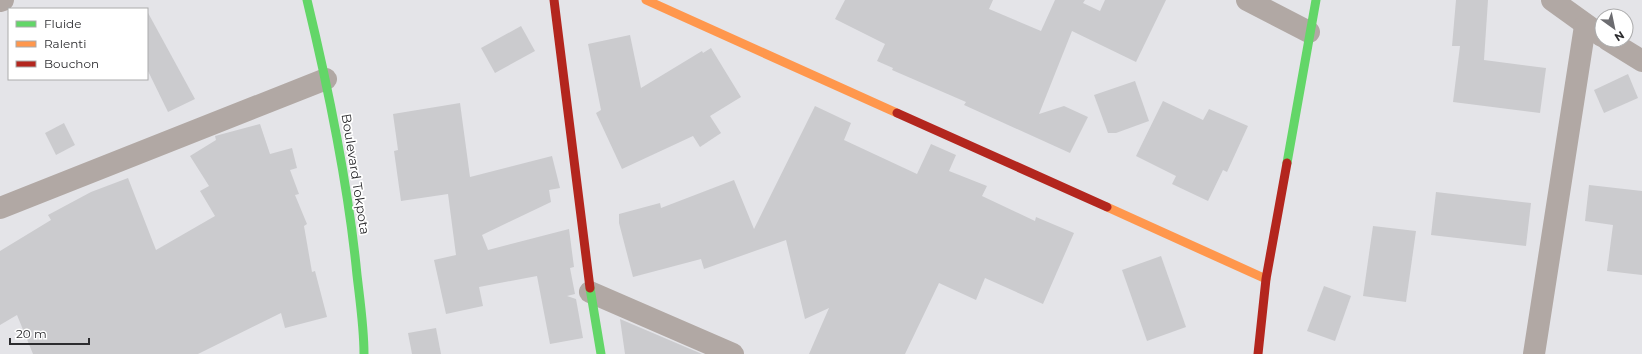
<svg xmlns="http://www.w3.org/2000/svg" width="1642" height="354" viewBox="0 0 1642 354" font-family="Montserrat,sans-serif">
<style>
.building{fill:#cbcbce}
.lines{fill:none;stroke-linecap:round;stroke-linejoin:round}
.street{stroke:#b1a8a4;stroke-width:22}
.fast{stroke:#63d668;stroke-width:9}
.slow{stroke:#ff974d;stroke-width:9}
.jam{stroke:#b3261e;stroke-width:9}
.labels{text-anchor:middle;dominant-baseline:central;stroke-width:3.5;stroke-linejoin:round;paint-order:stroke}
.street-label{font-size:13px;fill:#2c2c2f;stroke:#fff}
</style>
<rect width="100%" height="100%" fill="#e4e4e8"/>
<g class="building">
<path d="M845,0H993L989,9L1041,31L1055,0H1085L1083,3L1100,11L1105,0H1166L1136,62L1072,31L1039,114L1064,106L1088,117L1070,153L964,105L966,102L892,70L893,68L877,61L885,44L835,19Z"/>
<path d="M1456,0H1488L1484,60L1546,68L1540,113L1453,102L1460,46H1452Z"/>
<path d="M147,11L195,99L168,112L147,69Z"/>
<path d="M521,26L535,51L495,73L481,48Z"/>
<path d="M630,35L641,88L702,51L703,53L711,48L741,97L710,116L721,133L700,147L693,136L622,169L596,113L601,110L588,44Z"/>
<path d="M1628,74L1638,98L1604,113L1594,90Z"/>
<path d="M1135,81L1149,121L1116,133H1108L1094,95Z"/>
<path d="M1163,101L1203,120L1209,109L1248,126L1227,172L1223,170L1208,201L1172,184L1176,176L1136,156Z"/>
<path d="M460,103L470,177L552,156L560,188L549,190L551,202L482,235L488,250L569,229L574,267L570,268L575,294L567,296L576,299L583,338L550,344L537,276L479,287L483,306L446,314L434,260L456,255L448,194L401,201L394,151L398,150L393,114Z"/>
<path d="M815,106L851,123L844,140L917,174L931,144L956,155L949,171L987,186L982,196L1035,221L1036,217L1074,233L1043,304L985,278L976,300L939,283L905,354H809L829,308L805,319L786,240L704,269L701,259L633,277L619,223V214L660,203L661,208L734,180L754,229Z"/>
<path d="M64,123L75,145L56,155L45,133Z"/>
<path d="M260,124L270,154L292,148L297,168L290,170L299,194L295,195L307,224L304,226L312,272L315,271L327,317L285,328L281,313L198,354H33L17,315L0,325V251L51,220L48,215L91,192L128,178L156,250L215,216L200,191L209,186L190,156L216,140L215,136Z"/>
<path d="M1589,185L1642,191V275L1607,271L1613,225L1585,221Z"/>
<path d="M1436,192L1531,203L1526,246L1431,235Z"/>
<path d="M1373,226L1416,231L1406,302L1363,296Z"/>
<path d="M1161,256L1186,327L1147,341L1122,270Z"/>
<path d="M1324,286L1351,296L1335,341L1307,331Z"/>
<path d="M620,319L702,354H625Z"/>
<path d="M436,328L441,354H412L408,333Z"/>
</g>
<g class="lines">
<g class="street">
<path d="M1247,0L1309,32"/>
<path d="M1552,0L1602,36"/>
<path d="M0,1L3,0"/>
<path d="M1608,40L1642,61"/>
<path d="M0,208L326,79"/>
<path d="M590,292L733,354"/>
<path d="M1534,354L1585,26"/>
</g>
<g class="fast">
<path d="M307,0C329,91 348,182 357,275C360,301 364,328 364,354"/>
<path d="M1287,163L1316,0"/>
<path d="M590,288L601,354"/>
</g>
<g class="slow">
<path d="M646,0L897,113"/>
<path d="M1107,207L1266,279"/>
</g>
<g class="jam">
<path d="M554,0L590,288"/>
<path d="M897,113L1107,207"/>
<path d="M1258,354L1266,279L1287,163"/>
</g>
</g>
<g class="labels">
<g class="street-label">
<text transform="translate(356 174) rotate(81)">Boulevard Tokpota</text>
</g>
</g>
<rect x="8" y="8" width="140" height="72" fill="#ffffff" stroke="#ababac"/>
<rect x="16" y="21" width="20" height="6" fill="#63d668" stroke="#ababac"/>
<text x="44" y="28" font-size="12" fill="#2c2c2f">Fluide</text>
<rect x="16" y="41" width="20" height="6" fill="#ff974d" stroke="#ababac"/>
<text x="44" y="48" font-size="12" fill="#2c2c2f">Ralenti</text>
<rect x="16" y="61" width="20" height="6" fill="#b3261e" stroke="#ababac"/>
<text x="44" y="68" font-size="12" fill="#2c2c2f">Bouchon</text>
<g transform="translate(1614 28) rotate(147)"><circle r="19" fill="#ffffff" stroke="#ababac"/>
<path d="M0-3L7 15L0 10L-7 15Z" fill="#6c6c70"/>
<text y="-6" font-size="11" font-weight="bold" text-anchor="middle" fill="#2c2c2f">N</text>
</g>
<path d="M10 338v6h79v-6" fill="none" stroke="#2c2c2f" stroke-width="2"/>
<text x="16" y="338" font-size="12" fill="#2c2c2f" stroke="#ffffff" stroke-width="3" paint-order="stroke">20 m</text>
</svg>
